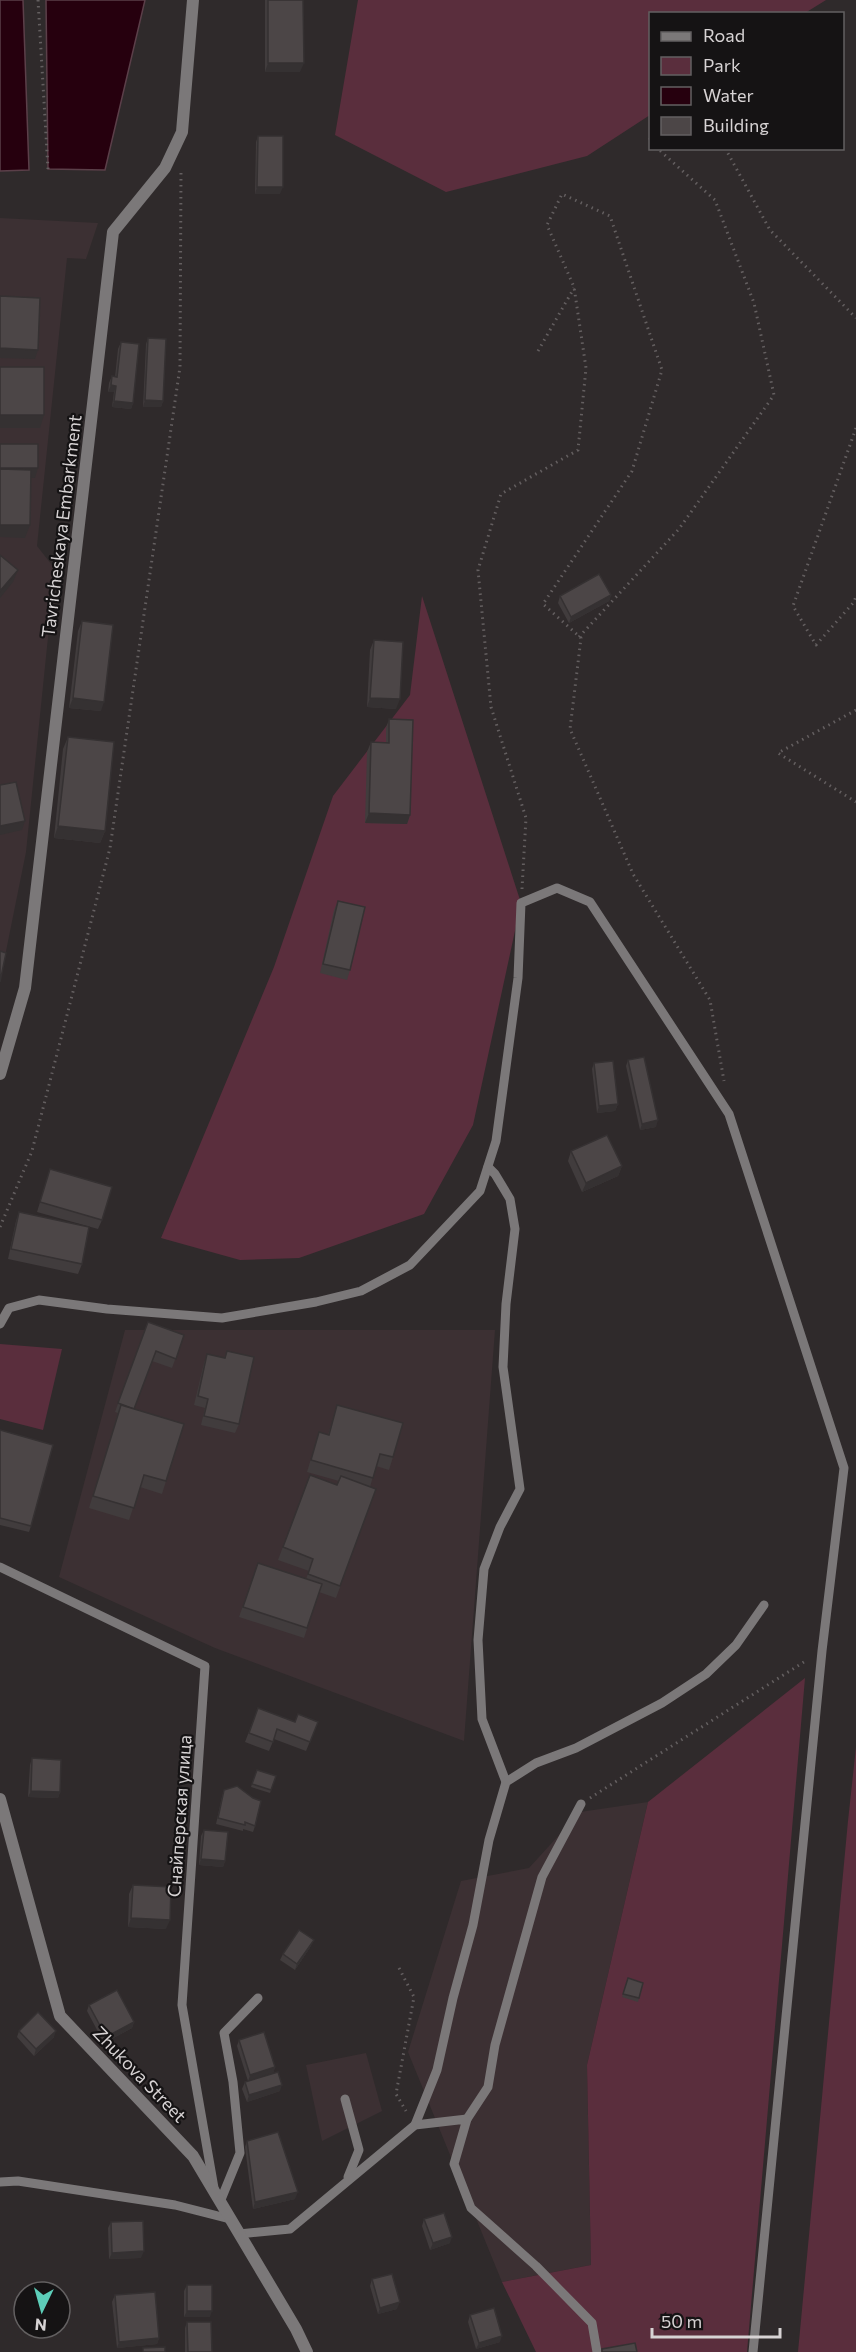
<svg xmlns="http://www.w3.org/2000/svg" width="856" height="2352" viewBox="0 0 856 2352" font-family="Commissioner,sans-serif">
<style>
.built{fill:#3c3033}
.green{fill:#5a2e3d}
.water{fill:#26000e;stroke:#5b3f49;stroke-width:1.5}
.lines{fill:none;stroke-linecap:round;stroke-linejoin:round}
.path{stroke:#645f60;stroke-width:3;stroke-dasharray:1.5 4.5;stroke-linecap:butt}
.lane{stroke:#7b7879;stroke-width:9}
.street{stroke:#7b7879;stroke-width:12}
.wall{fill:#413c3d}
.shaded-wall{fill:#353132}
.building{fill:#4c4647;stroke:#353132;stroke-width:1.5}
.labels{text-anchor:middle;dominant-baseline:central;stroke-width:4.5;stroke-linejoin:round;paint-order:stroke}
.street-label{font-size:18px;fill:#d7d3d4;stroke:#151314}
</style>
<rect width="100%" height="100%" fill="#2f2a2b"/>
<g class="built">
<path d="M0,218L98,223L86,259L67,258L37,546L55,569L26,852L0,981Z"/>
<path d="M125,1330H495L464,1741L215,1648L59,1577Z"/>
<path d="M648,1802L587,2065L591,2265L502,2282L408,2052L461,1881L529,1868L580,1812Z"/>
<path d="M366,2053L382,2111L322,2141L306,2065Z"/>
</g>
<g class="green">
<path d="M358,0H826L805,13L650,14V115L587,156L446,192L335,135Z"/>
<path d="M422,596L521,903L473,1125L424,1214L299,1258L240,1260L161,1238L274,967L333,796L410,695Z"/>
<path d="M0,1344L62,1349L43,1430L0,1419Z"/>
<path d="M805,1678L747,2352H536L502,2282L591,2265L587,2065L648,1802Z"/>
<path d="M856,1747V2352H798L848,1821Z"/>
</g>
<g class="water">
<path d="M0,0H23L29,170L0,171Z"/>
<path d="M46,0H145L105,170L48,169Z"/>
</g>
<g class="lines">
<g class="path">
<path d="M38,0L48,169"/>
<path d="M650,138V143"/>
<path d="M725,148L770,230L856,318"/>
<path d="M538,351L574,288"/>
<path d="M856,428L793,606L816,645L854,602L856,596"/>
<path d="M579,637L679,529L774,395L754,303L715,200L657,148"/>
<path d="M856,710L778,753L856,802"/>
<path d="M522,889L526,818L491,707L478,570L501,494L578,450L586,368L574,287L547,225L562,194L610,216L662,370L632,471L543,604L581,638L570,729L633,874L710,1000L724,1081"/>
<path d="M0,1227L32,1151L110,848L180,367L181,170"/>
<path d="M590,1798L807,1660"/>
<path d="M399,1968L414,1997L396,2094L406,2111"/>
</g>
<g class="lane">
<path d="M488,1167L495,1174L510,1199L515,1229L506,1304L503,1367L520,1489L500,1527L484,1569L478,1640L482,1719L506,1782"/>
<path d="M0,1324L9,1308L39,1300L107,1309L222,1318L316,1302L361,1291L410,1265L480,1191L496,1141L518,978L521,903L557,888L590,902L729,1114L844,1468L822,1651L753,2352"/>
<path d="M0,1567L205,1666L182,2005L214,2188"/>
<path d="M345,2099L359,2150L348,2177"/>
<path d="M467,2119L488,2087L495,2045L542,1877L581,1804"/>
<path d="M415,2125L437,2070L453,1998L473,1925L489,1840L506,1782L536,1763L576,1748L662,1703L706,1674L736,1645L764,1605"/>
<path d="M0,2182L18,2181L175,2205L230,2219"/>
<path d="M220,2202L240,2153L233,2082L224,2033L258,1998"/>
<path d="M239,2234L290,2229L415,2125L467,2119L454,2164L471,2208L536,2266L592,2323L597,2352"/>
</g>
<g class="street">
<path d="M0,1074L25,988L113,232L165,168L182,132L193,0"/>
<path d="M0,1799L60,2016L193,2156L296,2329L307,2352"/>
</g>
</g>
<g class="wall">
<path d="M265,0H303L300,72H265Z"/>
<path d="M258,136L280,194H255L256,142Z"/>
<path d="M148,338L163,401L161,407H143L146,344Z"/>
<path d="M121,342L133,403L131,409L112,407L114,392H108L109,383L112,376L115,377L118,349Z"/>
<path d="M611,595L609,601L569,623L558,603L560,596Z"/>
<path d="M82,621L101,711L69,708L78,631Z"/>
<path d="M374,640L396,709L367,707L370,650Z"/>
<path d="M389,719L410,815L407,824L365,823L367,752L371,742L386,743V728Z"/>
<path d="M68,737L105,831L100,843L54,838L63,749Z"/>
<path d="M338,901L350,970L347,980L320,973L334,910Z"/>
<path d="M628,1060L656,1127L640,1130L626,1066Z"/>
<path d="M594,1063L618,1104L615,1111L597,1113L592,1069Z"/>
<path d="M571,1151L622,1166L618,1176L582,1192L568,1161Z"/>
<path d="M50,1169L102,1220L98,1229L37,1212Z"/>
<path d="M19,1212L82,1264L78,1274L8,1259L16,1221Z"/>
<path d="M148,1322L184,1335L172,1368L152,1361L134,1409L166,1481L162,1494L140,1487L129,1520L89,1508L118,1413L115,1412Z"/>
<path d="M227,1351L239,1424L235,1433L201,1425L205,1408L194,1405L204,1363L207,1354L224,1358Z"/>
<path d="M337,1405L393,1457L389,1470L376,1466L370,1487L376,1489L336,1598L319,1592L304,1638L239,1617L258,1563L306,1579L309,1571L278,1560L310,1475L337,1485L339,1481L307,1472L319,1432L328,1435Z"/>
<path d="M0,1430L31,1526L29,1532L0,1525Z"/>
<path d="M258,1708L295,1722H318L306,1751L274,1739L269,1751L245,1742Z"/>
<path d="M32,1758L60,1792L58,1798L28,1797L30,1765Z"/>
<path d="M257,1770L276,1776L270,1793L251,1787Z"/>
<path d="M224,1790L255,1826L253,1832L243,1829V1831L216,1824L222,1797Z"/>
<path d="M204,1830L225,1861L223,1867L199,1865L201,1836Z"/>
<path d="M133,1885L166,1929L128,1927L129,1894Z"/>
<path d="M311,1946L295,1970L280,1960L283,1954Z"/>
<path d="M628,1978L643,1983L638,2002L622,1997Z"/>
<path d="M89,2005L134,2022L132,2028L104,2043L87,2011Z"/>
<path d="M19,2031L54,2037L34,2056L17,2037Z"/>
<path d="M239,2040L275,2067L273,2073L280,2091L247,2102L242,2089L245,2082L248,2081L237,2046Z"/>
<path d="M247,2141L295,2199L253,2209L245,2147Z"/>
<path d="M424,2219L450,2243L430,2250L422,2226Z"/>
<path d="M111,2222L141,2258L109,2259L108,2228Z"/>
<path d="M372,2279L397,2309L378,2314L370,2286Z"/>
<path d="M187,2285L210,2317H184V2291Z"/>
<path d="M115,2295L159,2338L157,2344L117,2348L112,2302Z"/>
<path d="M470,2315L500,2342L476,2349L468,2322Z"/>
<path d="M187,2322L212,2352H185V2328Z"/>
</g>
<g class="shaded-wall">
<path d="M268,63H304L300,72H265Z"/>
<path d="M257,187H283L280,194H255Z"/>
<path d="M0,348L38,350L35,359L0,358Z"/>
<path d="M111,385L116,386L114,392H108Z"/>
<path d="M145,400L163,401L161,407H143Z"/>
<path d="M114,401L133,403L131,409L112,407Z"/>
<path d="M0,415H44L40,428H0Z"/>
<path d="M0,468H38L35,478L0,477Z"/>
<path d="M0,525H30L25,538L0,537Z"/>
<path d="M18,570L13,582L0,598V591Z"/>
<path d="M611,595L609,601L569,623L571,617Z"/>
<path d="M73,698L104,702L101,711L69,708Z"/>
<path d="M370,698L400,699L396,709L367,707Z"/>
<path d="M369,813L410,815L407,824L365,823Z"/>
<path d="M25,821L22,830L0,835V826Z"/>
<path d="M58,826L105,831L100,843L54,838Z"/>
<path d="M618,1104L615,1111L597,1113L599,1106Z"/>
<path d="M658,1120L656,1127L640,1130L642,1124Z"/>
<path d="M622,1166L618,1176L582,1192L586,1183Z"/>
<path d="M31,1791L60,1792L58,1798L28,1797Z"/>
<path d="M201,1859L225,1861L223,1867L199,1865Z"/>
<path d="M131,1918L170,1920L166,1929L128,1927Z"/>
<path d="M314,1940L311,1946L295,1970L297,1964Z"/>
<path d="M134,2022L132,2028L104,2043L106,2037Z"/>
<path d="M56,2031L54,2037L34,2056L36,2049Z"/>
<path d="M275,2067L273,2074L248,2082L250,2075Z"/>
<path d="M282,2085L280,2091L247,2102L249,2095Z"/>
<path d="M298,2192L295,2199L253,2209L255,2202Z"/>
<path d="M452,2237L450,2243L430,2250L433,2243Z"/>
<path d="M144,2251L141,2258L109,2259L112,2253Z"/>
<path d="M400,2302L397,2309L378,2314L380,2308Z"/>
<path d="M187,2311H212L210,2317H184Z"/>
<path d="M502,2336L500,2342L476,2349L479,2343Z"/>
<path d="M159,2338L157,2344L117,2348L119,2342Z"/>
</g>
<g class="building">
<path d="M268,0H303L304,63H268Z"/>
<path d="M258,136H283V187H257Z"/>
<path d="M0,296L40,298L38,350L0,348Z"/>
<path d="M148,338L166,339L163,401L145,400Z"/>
<path d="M121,342L139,344L133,403L114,401L116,386L111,385L112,376L117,377Z"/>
<rect x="0" y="367" width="44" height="48"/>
<rect x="0" y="444" width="38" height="24"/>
<path d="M0,469L31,470L30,525H0Z"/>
<path d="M0,555L18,570L0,591Z"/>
<path d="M599,574L611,595L571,617L560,596Z"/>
<path d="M82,621L113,625L104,702L73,698Z"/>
<path d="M374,640L403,642L400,699L370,698Z"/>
<path d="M389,719L413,720L410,815L369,813L371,742L389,743Z"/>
<path d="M68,737L114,742L105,831L58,826Z"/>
<path d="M16,782L25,821L0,826V785Z"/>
<path d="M338,901L365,907L350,970L323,964Z"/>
<path d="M0,951L6,953L0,982Z"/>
<path d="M644,1057L658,1120L642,1124L628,1060Z"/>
<path d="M613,1061L618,1104L599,1106L594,1063Z"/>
<path d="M607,1135L622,1166L586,1183L571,1151Z"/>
<path d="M50,1169L112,1187L102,1220L40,1202Z"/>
<path d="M19,1212L89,1227L82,1264L11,1249Z"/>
<path d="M148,1322L184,1335L176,1359L156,1351L134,1409L118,1403Z"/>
<path d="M227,1351L254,1357L239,1424L204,1416L208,1399L198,1396L207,1354L225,1358Z"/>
<path d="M121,1405L184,1424L166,1481L144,1475L134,1508L93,1496Z"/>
<path d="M337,1405L403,1423L393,1457L380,1454L373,1478L311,1460L319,1432L329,1435Z"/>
<path d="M0,1430L53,1445L31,1526L0,1518Z"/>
<path d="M310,1475L337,1485L341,1476L376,1489L340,1586L308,1574L313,1559L283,1547Z"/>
<path d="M258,1563L322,1584L307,1628L243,1607Z"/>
<path d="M258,1708L295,1722L298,1714L318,1722L310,1742L277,1729L273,1742L249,1733Z"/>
<path d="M32,1758L61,1760L60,1792L31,1791Z"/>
<path d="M257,1770L276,1776L271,1790L252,1784Z"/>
<path d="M237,1786L253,1798L261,1801L255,1826L245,1822V1825L218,1818L224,1790Z"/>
<path d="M204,1830L228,1832L225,1861L201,1859Z"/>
<path d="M133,1885L171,1887L170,1920L131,1918Z"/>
<path d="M299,1930L314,1940L297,1964L283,1954Z"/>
<path d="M628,1978L643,1983L639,1998L623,1994Z"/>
<path d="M117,1990L134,2022L106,2037L89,2005Z"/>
<path d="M38,2012L56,2031L36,2049L19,2031Z"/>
<path d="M264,2032L275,2067L250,2075L239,2040Z"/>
<path d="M278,2072L282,2085L249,2095L245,2082Z"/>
<path d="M278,2132L298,2192L255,2202L247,2141Z"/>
<path d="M444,2213L452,2237L433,2243L424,2219Z"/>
<path d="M143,2221L144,2251L112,2253L111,2222Z"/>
<path d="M392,2274L400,2302L380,2308L372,2279Z"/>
<rect x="187" y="2285" width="25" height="26"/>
<path d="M155,2292L159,2338L119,2342L115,2295Z"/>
<path d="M494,2308L502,2336L479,2343L470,2315Z"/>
<path d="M187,2322H211L212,2352H188Z"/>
<path d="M635,2343L637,2352H602V2349Z"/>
<path d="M165,2347V2352H143V2348Z"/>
</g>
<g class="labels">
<g class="street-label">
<text transform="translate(61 526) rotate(-83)">Tavricheskaya Embarkment</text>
<text transform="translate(179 1816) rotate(-86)">Снайперская улица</text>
<text transform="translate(140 2074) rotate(46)">Zhukova Street</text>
</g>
</g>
<rect x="649" y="12" width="195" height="138" fill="#151314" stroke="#636061" stroke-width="1.5"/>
<rect x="661" y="32" width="30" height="9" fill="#7b7879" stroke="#636061" stroke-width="1.5"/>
<text x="703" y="42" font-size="18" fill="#d7d3d4">Road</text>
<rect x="661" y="57" width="30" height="18" fill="#5a2e3d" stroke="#636061" stroke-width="1.5"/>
<text x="703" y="72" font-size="18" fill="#d7d3d4">Park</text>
<rect x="661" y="87" width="30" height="18" fill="#26000e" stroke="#636061" stroke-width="1.5"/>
<text x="703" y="102" font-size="18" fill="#d7d3d4">Water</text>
<rect x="661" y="117" width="30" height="18" fill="#4c4647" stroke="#636061" stroke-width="1.5"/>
<text x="703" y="132" font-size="18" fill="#d7d3d4">Building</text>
<g transform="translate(42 2310) rotate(185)"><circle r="28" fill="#151314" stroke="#636061" stroke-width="1.5"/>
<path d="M0-4.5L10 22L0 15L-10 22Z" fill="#5dceb9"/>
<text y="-9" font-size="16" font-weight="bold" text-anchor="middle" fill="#d7d3d4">N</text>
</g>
<path d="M652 2328v9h128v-9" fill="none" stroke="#d7d3d4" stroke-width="3"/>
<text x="661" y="2328" font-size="18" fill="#d7d3d4" stroke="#151314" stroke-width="4.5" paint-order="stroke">50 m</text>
</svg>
